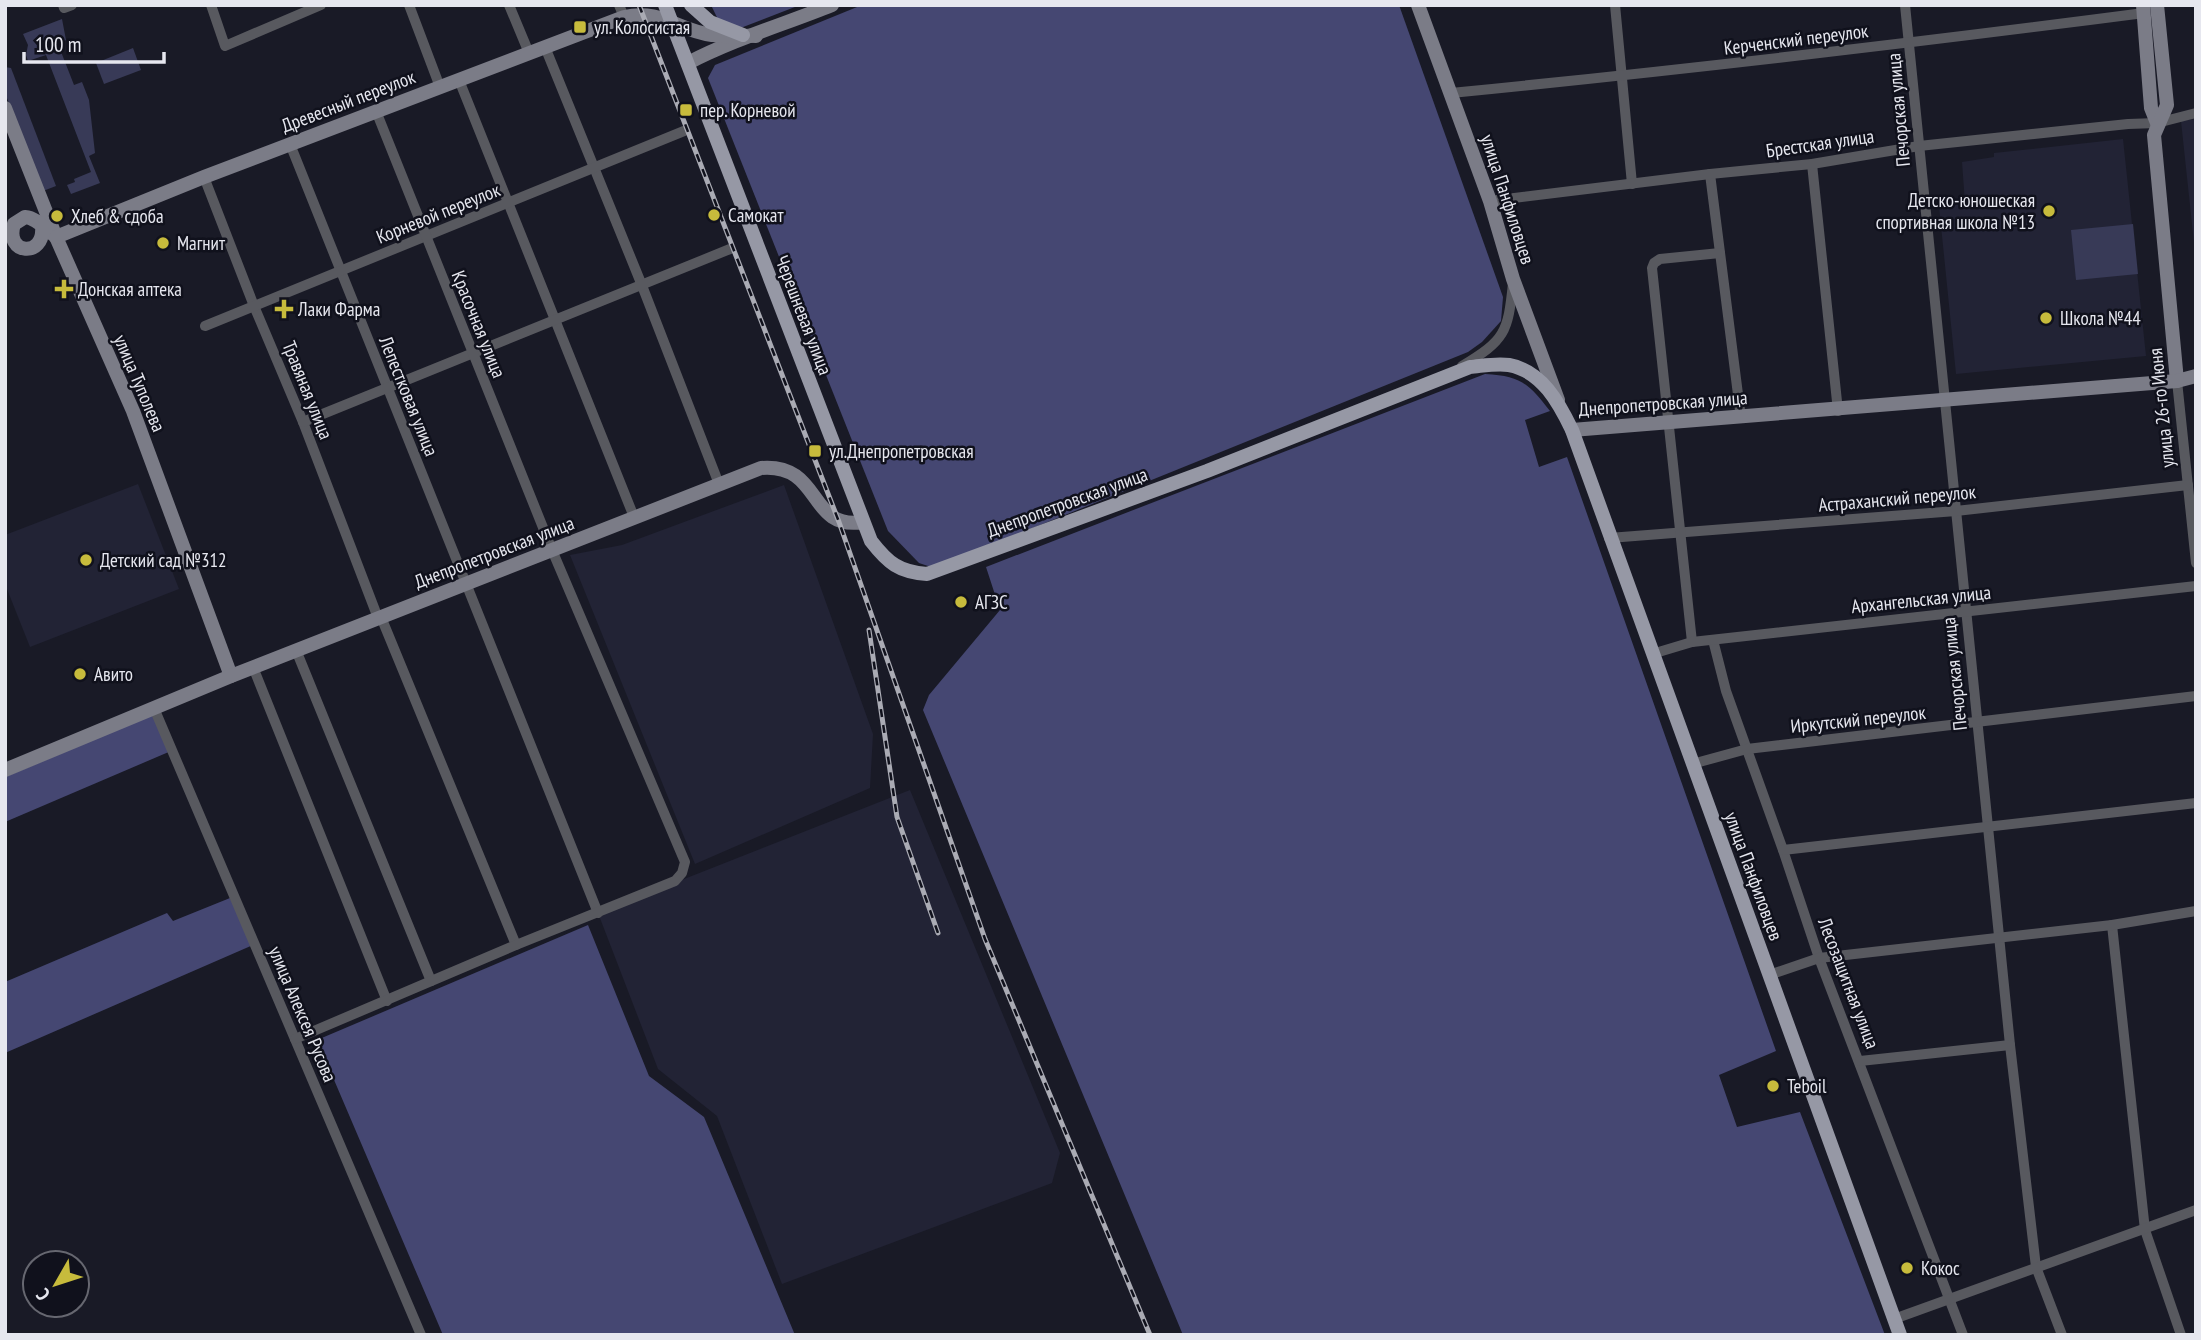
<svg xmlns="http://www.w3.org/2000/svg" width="2201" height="1340" viewBox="0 0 2201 1340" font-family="'PT Sans Narrow',sans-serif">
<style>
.built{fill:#222335}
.green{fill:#383a57}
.forest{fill:#454772}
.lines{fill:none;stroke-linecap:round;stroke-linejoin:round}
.street{stroke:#58595f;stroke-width:10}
.secondary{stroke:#7b7c87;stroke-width:14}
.primary{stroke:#9698a5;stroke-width:14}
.rail-casing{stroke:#aaabb4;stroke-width:5}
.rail{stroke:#10111c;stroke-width:2.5;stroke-dasharray:8;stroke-linecap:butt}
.poi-dot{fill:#c7bb3c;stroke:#10111c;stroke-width:2.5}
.labels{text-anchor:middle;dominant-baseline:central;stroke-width:5;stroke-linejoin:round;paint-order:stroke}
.poi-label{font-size:19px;fill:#e6e7ef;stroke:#10111c;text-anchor:start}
.street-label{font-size:19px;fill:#e6e7ef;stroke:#10111c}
</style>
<rect width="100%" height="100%" fill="#191a26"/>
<g class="built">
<path d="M2196,119V243H2194L2181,121Z"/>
<path d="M2123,139L2146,356L1956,374L1939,206L1965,203L1962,162L1994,157V153Z"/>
<path d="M138,484L179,589L30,647L5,584V535Z"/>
<path d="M784,485L873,734L870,788L695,864L570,555L622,545Z"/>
<path d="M910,790L1060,1153L1052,1183L782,1284L717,1116L658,1069L598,913Z"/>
</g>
<g class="green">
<path d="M62,19L66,40L58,44L74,85L82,82L89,100L95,153L89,156L100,183L71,194L67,185L75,182L74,179L91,172L46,55L28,61L26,55L28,45L23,34Z"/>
<path d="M133,48L141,70L104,84L96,63Z"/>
<path d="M5,67L11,68L56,186L43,191L5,93Z"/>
<path d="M2133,224L2138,274L2076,280L2071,230Z"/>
</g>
<g class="forest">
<path d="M711,5H800L725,34Z"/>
<path d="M862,5H1399L1503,297L1501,321L1482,342L1468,352L934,568L919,563L888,531L708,78L715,65Z"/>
<path d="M1485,374C1521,376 1528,383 1550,411L1525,420L1539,467L1567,457L1776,1051L1719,1075L1737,1127L1800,1112L1885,1335H1183L923,710L929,695L1000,610L986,567Z"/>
<path d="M155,714L171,751L5,822V777Z"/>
<path d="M230,898L253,945L5,1053V982L167,913L173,921Z"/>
<path d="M588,925L649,1076L704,1117L795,1335H443L317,1040Z"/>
</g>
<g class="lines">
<g class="street">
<path d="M63,5L64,8L72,5"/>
<path d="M211,5L225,46L321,5"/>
<path d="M409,5L440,87"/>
<path d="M509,5L529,53"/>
<path d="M619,5L624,17"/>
<path d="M1615,5L1632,184"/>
<path d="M1905,5L2010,1045L2036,1267L2062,1335"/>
<path d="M545,47L641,283L719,484"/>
<path d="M459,80L634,517"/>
<path d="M1451,93C1683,70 1913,43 2144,13"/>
<path d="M290,144L598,913"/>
<path d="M1812,164L1838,411"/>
<path d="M1710,174L1741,418"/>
<path d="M204,177L254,306L303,422L378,618"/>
<path d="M1490,201L1710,174L1812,164L1919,146L2128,124L2157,123L2196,113"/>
<path d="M205,326L684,131"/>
<path d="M1462,366C1505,340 1508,333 1513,283"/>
<path d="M2177,381L2196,563"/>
<path d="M303,422L730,249"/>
<path d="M1609,538L1956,511L2188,485"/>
<path d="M381,617L516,945"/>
<path d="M1713,640L1726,691L1783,850L1819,958L1963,1335"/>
<path d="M1692,642L1652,268L1654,263L1660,259L1720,253"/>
<path d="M296,650L431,981"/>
<path d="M1652,654L1692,642L2196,586"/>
<path d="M253,667L387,1001"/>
<path d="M154,708L421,1335"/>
<path d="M1692,764L1747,749L2196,696"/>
<path d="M1783,850L2196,803"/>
<path d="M2112,925L2145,1230L2181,1335"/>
<path d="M1769,975L1819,958L2112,925L2196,911"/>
<path d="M295,1039L516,945L675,881L682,873L685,862L552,550L376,111"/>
<path d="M1860,1061L2010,1045"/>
<path d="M1894,1319L2196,1210"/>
</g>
<g class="secondary">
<path d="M1418,5L1490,201L1513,279L1558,400"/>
<path d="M2143,5L2151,108L2157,123"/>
<path d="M2157,5L2167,105L2154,135L2177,381"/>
<path d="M688,63C734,39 785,24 832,5"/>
<path d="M5,108L56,237L133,411L231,676"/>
<path d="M42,227C45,258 4,255 14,224L25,217C37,218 45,229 55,236"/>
<path d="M56,237L204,177L624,17C662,9 676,30 712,35C727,38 742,35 756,36"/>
<path d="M1572,430L2177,381L2196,376"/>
<path d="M5,770L231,676L761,468C823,463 807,531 863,522"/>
</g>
<g class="primary">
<path d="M665,5L871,541C888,563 899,572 927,574L1207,471L1470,367C1482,366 1496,363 1509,365C1542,371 1559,403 1572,430L1900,1335"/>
<path d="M691,5L710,22L743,35"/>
</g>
<g class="rail-casing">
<g id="rail">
<path d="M639,5L839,522L985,939L1150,1335"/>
<path d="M869,630L897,817L938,933"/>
</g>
</g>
<use href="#rail" class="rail"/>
</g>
<g class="poi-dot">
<rect x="573" y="20" width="14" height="14" rx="3.5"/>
<rect x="679" y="103" width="14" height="14" rx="3.5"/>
<circle cx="2049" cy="211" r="7"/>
<circle cx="714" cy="215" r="7"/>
<circle cx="57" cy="216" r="7"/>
<circle cx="163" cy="243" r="7"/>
<path d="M60.5 278.5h7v7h7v7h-7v7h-7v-7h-7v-7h7z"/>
<path d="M280.5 298.5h7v7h7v7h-7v7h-7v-7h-7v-7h7z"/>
<circle cx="2046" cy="318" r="7"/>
<rect x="808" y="444" width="14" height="14" rx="3.5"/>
<circle cx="86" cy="560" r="7"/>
<circle cx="961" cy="602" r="7"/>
<circle cx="80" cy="674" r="7"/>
<circle cx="1773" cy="1086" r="7"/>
<circle cx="1907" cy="1268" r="7"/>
</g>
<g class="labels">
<g class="poi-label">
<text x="594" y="27">ул. Колосистая</text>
<text x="700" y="110">пер. Корневой</text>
<text x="2035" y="200" text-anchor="end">Детско-юношеская<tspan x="2035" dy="22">спортивная школа №13</tspan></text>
<text x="728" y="215">Самокат</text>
<text x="71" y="216">Хлеб &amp; сдоба</text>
<text x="177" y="243">Магнит</text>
<text x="78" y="289">Донская аптека</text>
<text x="298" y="309">Лаки Фарма</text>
<text x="2060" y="318">Школа №44</text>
<text x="829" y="451">ул.Днепропетровская</text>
<text x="100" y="560">Детский сад №312</text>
<text x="975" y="602">АГЗС</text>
<text x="94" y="674">Авито</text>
<text x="1787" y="1086">Teboil</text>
<text x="1921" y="1268">Кокос</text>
</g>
<g class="street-label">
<text transform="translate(1796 39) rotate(-7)">Керченский переулок</text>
<text transform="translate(348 101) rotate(-21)">Древесный переулок</text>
<text transform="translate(1898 110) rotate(-95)">Печорская улица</text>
<text transform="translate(1820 143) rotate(-8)">Брестская улица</text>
<text transform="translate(1508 199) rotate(72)">улица Панфиловцев</text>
<text transform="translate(438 213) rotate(-22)">Корневой переулок</text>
<text transform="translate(804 315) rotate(69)">Черешневая улица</text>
<text transform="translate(479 324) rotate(68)">Красочная улица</text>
<text transform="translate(140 383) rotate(67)">улица Туполева</text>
<text transform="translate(308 390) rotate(68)">Травяная улица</text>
<text transform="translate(409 396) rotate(68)">Лепестковая улица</text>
<text transform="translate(1663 403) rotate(-4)">Днепропетровская улица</text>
<text transform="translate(2161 408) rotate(-96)">улица 26-го Июня</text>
<text transform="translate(1897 498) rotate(-5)">Астраханский переулок</text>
<text transform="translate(1067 502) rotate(-20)">Днепропетровская улица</text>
<text transform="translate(494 552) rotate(-21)">Днепропетровская улица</text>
<text transform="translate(1921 599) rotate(-6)">Архангельская улица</text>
<text transform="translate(1954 674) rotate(-96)">Печорская улица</text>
<text transform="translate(1858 719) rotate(-6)">Иркутский переулок</text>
<text transform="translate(1754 876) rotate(70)">улица Панфиловцев</text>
<text transform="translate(1849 983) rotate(69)">Лесозащитная улица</text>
<text transform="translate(303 1014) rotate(67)">улица Алексея Русова</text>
</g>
</g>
<rect width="2201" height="1340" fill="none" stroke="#e6e7ef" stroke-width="14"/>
<g transform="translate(56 1284) rotate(231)"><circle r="33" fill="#10111c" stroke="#666770" stroke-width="2"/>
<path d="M0-5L12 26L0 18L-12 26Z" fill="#c7bb3c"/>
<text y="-10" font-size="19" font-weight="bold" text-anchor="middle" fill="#e6e7ef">С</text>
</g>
<path d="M24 52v10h140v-10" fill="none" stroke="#e6e7ef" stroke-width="3.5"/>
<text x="35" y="52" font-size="21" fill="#e6e7ef" stroke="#10111c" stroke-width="5" paint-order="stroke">100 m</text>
</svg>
